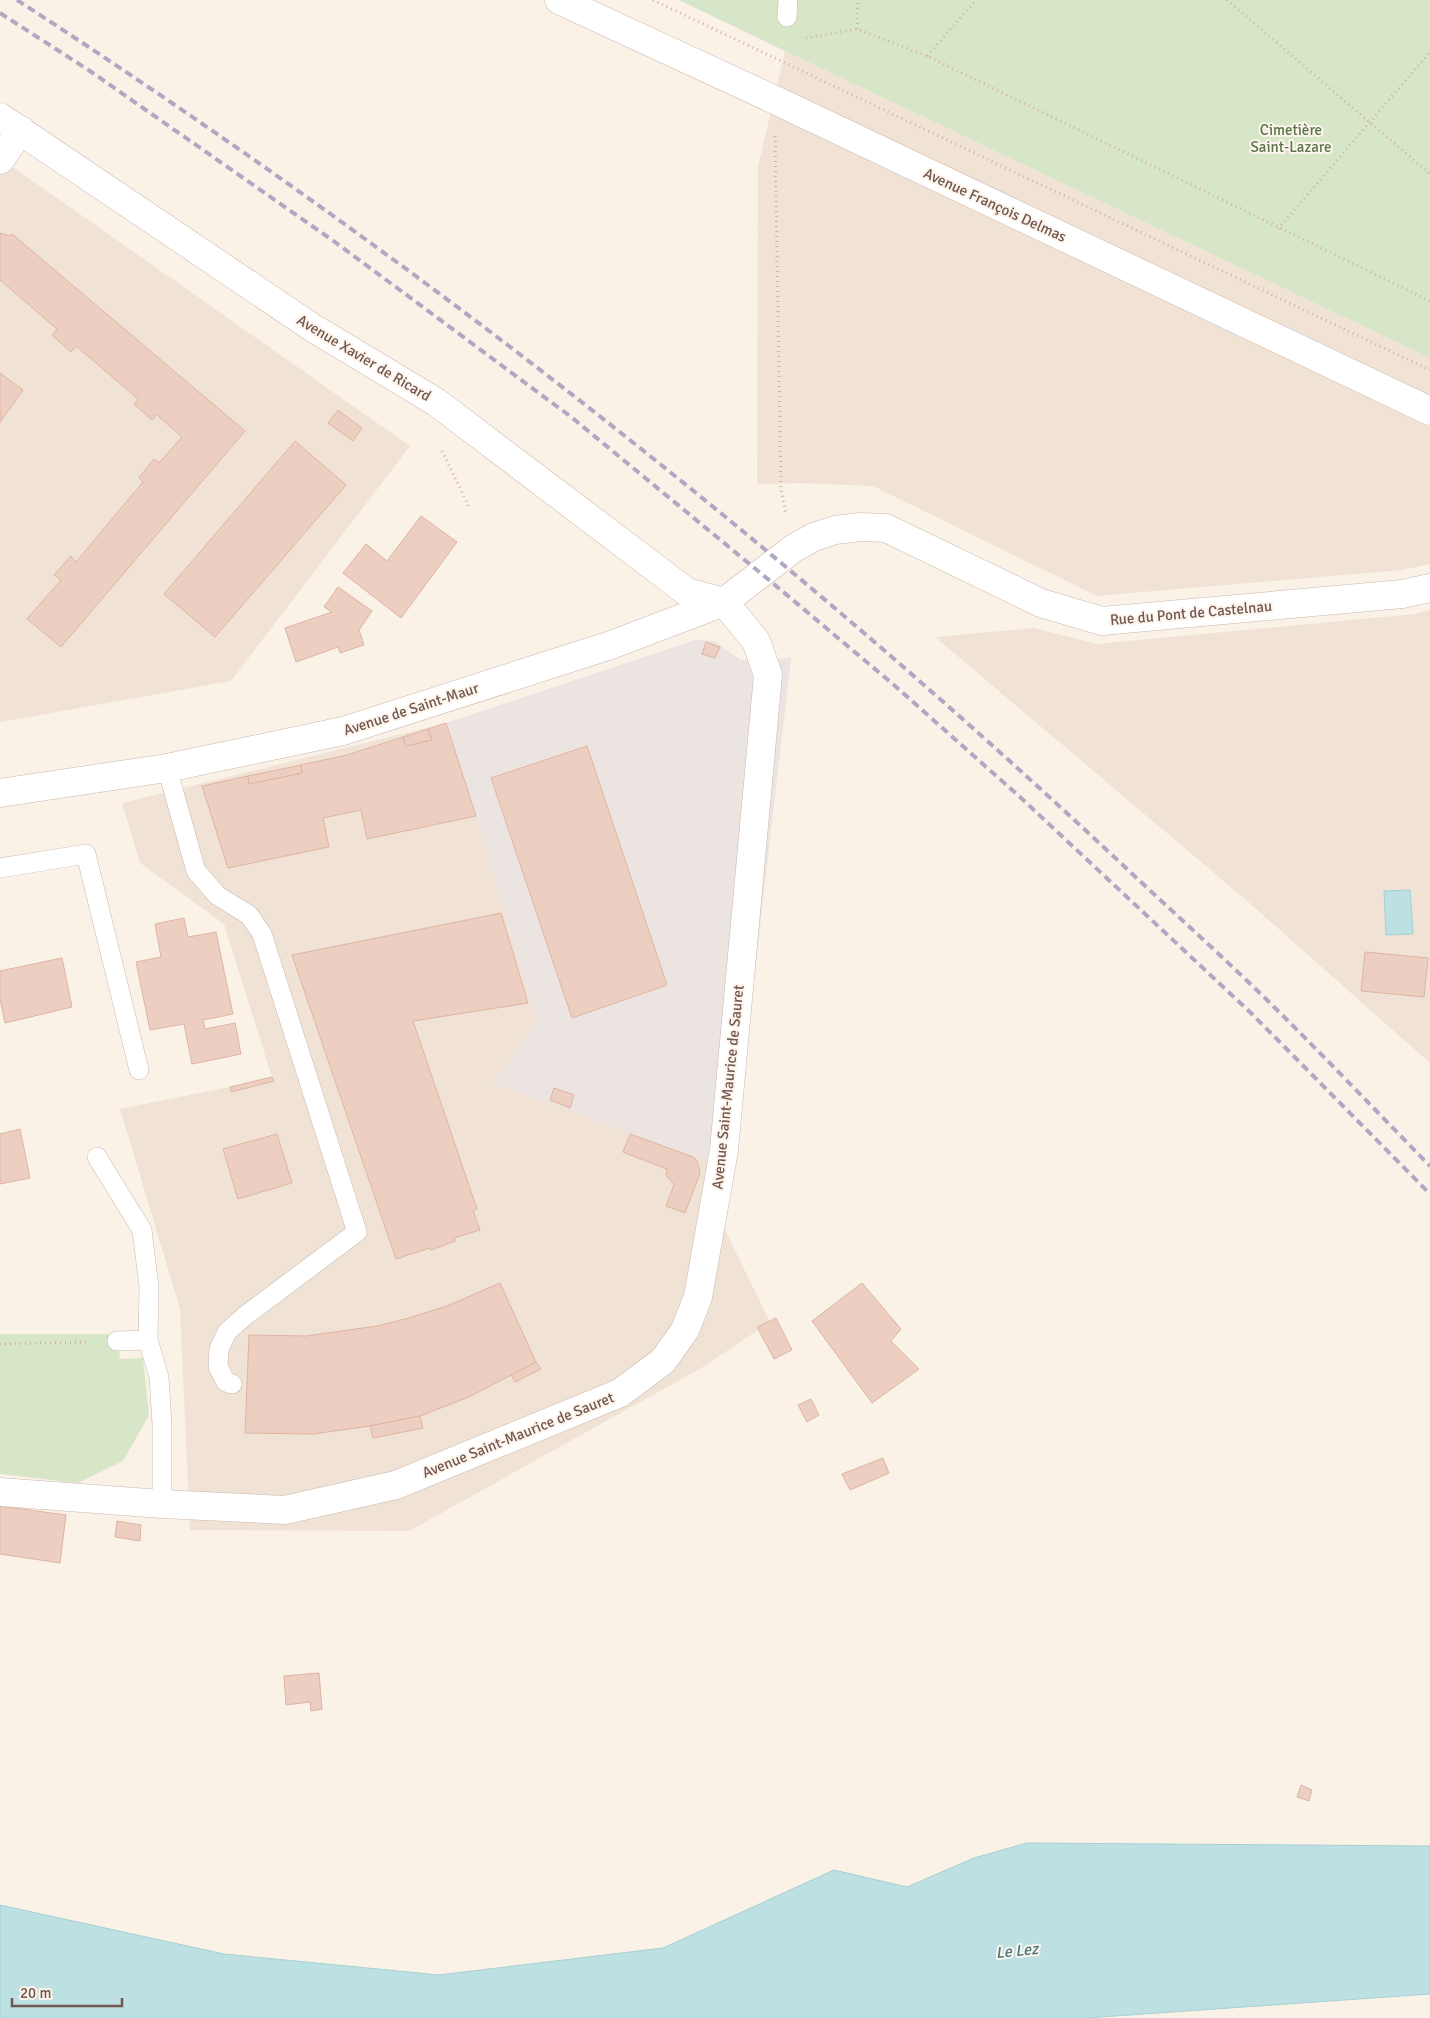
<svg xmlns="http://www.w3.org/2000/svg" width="1430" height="2018" viewBox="0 0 1430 2018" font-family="Signika,sans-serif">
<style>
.residential{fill:#f1e2d6}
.industrial{fill:#ebe4e0}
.green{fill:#d7e6c7}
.water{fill:#bde0e2;stroke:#a5d0d3}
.building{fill:#edcfc1;stroke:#deb4a3}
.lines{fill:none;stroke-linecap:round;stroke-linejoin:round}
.service-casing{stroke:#cbb8ae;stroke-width:20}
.minor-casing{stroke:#cbb8ae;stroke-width:29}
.secondary-casing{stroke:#cfbaaf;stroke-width:29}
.path{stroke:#d2b2a5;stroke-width:3;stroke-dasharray:1 4;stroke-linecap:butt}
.service{stroke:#fff;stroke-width:19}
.minor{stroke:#fff;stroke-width:28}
.secondary{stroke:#fff;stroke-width:28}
.rail{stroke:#b3a6c3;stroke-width:4;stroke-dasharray:8 5;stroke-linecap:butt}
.labels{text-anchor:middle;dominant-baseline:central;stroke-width:4;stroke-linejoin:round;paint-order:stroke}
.park-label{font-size:15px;fill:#597647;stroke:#fdf5ed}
.street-label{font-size:15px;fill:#71574e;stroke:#fdf5ed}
.water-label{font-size:16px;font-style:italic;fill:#47777b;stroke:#fdf5ed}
</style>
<rect width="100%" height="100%" fill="#faf1e7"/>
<g class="residential">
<path d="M785,51L1430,358V564L1402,570L1097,596L873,486L800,483L757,484L758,167Z"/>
<path d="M0,158L410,446L231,681L0,722Z"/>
<path d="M1430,610V1063L1246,900L935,637L1034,628L1097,644L1415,614Z"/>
<path d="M446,723L476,816L537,1021L732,1170L724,1228L770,1322L703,1367L409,1531L190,1530L180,1309L120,1109L230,1087L272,1077L224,924L140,863L122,803Z"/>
</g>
<path class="industrial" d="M695,640L715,641L740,660L791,658L732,1170L493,1083L537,1021L476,816L446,723Z"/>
<g class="green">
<path d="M679,0H1430V358L785,51Z"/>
<path d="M0,1334H118L120,1359L143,1358L149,1415L123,1461L78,1483L0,1474Z"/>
</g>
<g class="water">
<path d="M1410,890L1413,934L1386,935L1384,891Z"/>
<path d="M1027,1843L1430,1846V1994L1086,2018H0V1905L224,1954L439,1975L663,1948L834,1870L907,1887L974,1858Z"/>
</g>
<g class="building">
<path d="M0,233L9,236L12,234L245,431L61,647L27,619L61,580L54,575L71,556L76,562L143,482L139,478L154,459L159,463L182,437L157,415L152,420L134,404L138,399L76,346L71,352L52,335L57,329L0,280Z"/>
<path d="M0,373L23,390L0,422Z"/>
<path d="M338,410L362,428L353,441L328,423Z"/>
<path d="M295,441L346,485L215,637L164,594Z"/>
<path d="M421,516L457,542L401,618L343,573L366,544L387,561Z"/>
<path d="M338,587L372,611L359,630L364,645L340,653L338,647L296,662L285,628L332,612L324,607Z"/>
<path d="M706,642L720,647L715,658L702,654Z"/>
<path d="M446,723L476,816L367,839L361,810L323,818L329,847L228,868L202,786L248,776L249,784L302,773L301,765L347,755L403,737L406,746L432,740L428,729Z"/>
<path d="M428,729L432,740L406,746L403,737Z"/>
<path d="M587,746L667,985L572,1018L491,778Z"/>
<path d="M301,765L302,773L249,784L248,776Z"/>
<path d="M501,913L528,1003L413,1021L477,1209L473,1211L480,1230L454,1238L455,1241L431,1250L430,1248L396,1259L292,955Z"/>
<path d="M184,918L188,937L216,932L233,1014L203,1020L205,1029L235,1023L241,1054L192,1064L184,1024L150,1030L136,962L161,957L155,924Z"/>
<path d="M1365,952L1428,958L1424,997L1361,991Z"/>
<path d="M62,958L72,1007L5,1023L0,999V971Z"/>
<path d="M272,1077L274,1081L231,1092L230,1087Z"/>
<path d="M554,1088L574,1095L570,1108L550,1100Z"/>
<path d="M20,1129L30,1178L0,1184V1134Z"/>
<path d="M277,1134L292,1183L238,1199L223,1149Z"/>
<path d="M630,1134L693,1157L697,1161L700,1171L699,1176L685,1213L666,1206L674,1185L666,1175L667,1169L623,1152Z"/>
<path d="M500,1283L536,1362L469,1397L420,1416L370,1426L313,1434L245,1433L249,1335L306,1336L377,1326L409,1318L447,1306Z"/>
<path d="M862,1283L901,1329L891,1341L919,1369L872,1403L812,1321Z"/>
<path d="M776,1318L792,1350L774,1359L757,1327Z"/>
<path d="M536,1362L541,1369L515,1382L511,1375Z"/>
<path d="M811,1399L819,1415L807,1422L798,1405Z"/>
<path d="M420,1416L423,1428L373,1438L370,1426Z"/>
<path d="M883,1458L889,1473L850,1490L842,1474Z"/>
<path d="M0,1506L66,1515L60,1563L0,1554Z"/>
<path d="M117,1521L141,1525L140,1541L115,1537Z"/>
<path d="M319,1673L322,1709L311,1711L310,1702L286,1705L284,1676Z"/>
<path d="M1301,1785L1312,1790L1309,1801L1297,1797Z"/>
</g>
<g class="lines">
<g class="service-casing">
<g id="service">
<path d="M787,17L788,0"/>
<path d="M167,768L196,871L218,896L249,915L262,934L357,1232L246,1315L227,1332L219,1349L218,1367L226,1382L232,1384"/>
<path d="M0,868L86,854L139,1070"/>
<path d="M97,1157L142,1230L149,1287L148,1340"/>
<path d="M117,1341L148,1340L159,1377L162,1424V1504"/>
</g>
</g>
<g class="minor-casing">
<g id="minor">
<path d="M0,117L313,328L436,402L687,592L724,602"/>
<path d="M0,160L21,130"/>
<path d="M0,793L167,768L343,731L611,645L724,602L794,548L814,537L835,530L861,527L886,528L1041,603L1102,621L1402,594L1430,588"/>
<path d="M0,1492L162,1504L285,1510L396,1485L620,1393L663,1361L685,1330L698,1297L724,1150L768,675L756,641L724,602"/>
</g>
</g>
<g class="secondary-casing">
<path id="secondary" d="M559,0L775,100L1430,411"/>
</g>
<g class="path">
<path d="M653,0L1430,370"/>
<path d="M1227,0L1430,174"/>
<path d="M857,29L858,0"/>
<path d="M806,38L857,29L927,56L1430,301"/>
<path d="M927,56L976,0"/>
<path d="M775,136L781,489L786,514"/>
<path d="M1278,229L1430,52"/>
<path d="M442,451L470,509"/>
<path d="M0,1344L89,1342"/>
</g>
<use href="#service" class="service"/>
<use href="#minor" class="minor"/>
<use href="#secondary" class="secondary"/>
<g class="rail">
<path d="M17,0C412,256 784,547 1127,869C1174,913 1222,956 1268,1001C1323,1055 1376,1111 1430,1166"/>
<path d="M0,13L90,71L335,242L570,416L769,580L894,685L1020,797L1251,1013L1430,1194"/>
</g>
</g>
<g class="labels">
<g class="park-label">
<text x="1291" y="130">Cimetière<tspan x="1291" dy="17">Saint-Lazare</tspan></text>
</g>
<g class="street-label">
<text transform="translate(995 205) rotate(25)">Avenue François Delmas</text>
<text transform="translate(364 358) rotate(31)">Avenue Xavier de Ricard</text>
<text transform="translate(1191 613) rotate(-5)">Rue du Pont de Castelnau</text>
<text transform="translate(411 709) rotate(-18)">Avenue de Saint-Maur</text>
<text transform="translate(728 1087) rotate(-84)">Avenue Saint-Maurice de Sauret</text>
<text transform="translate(518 1435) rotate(-22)">Avenue Saint-Maurice de Sauret</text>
</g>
<g class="water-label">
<text transform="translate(1017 1951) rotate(-6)">Le Lez</text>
</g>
</g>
<path d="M12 1998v8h110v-8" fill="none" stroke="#71574e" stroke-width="2.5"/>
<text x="20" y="1998" font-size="15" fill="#71574e" stroke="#fdf5ed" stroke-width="4" paint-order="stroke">20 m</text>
</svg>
